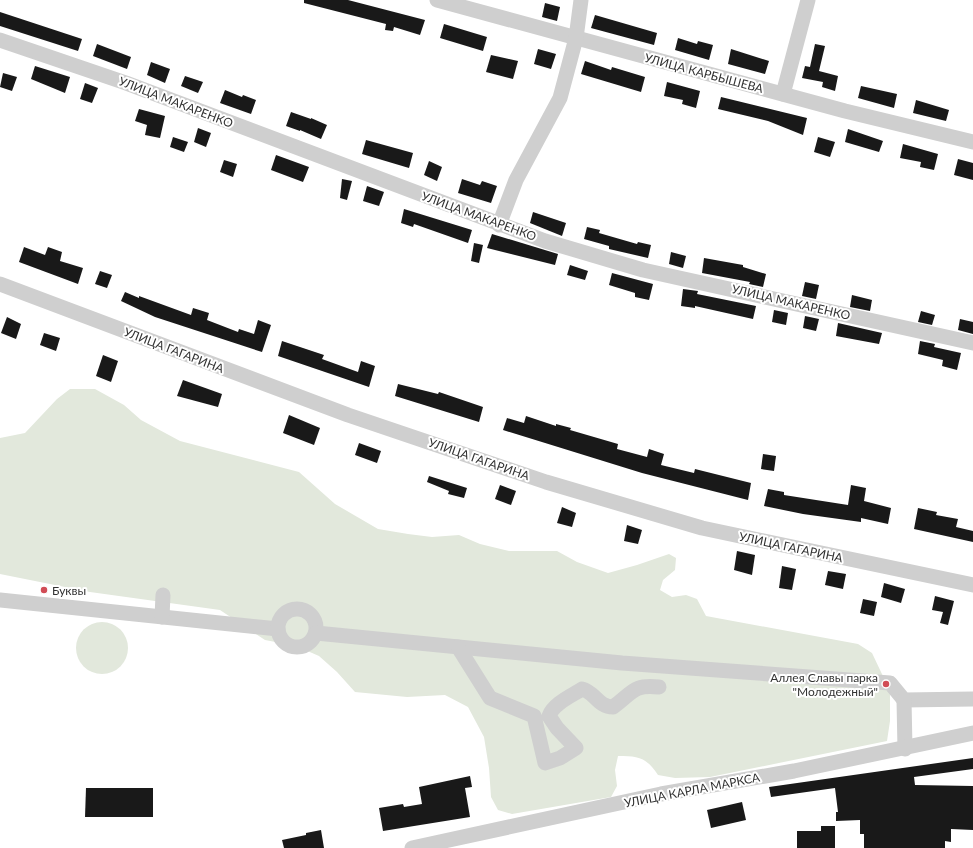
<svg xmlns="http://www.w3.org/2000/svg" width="973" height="848" viewBox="0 0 973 848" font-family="Lato,sans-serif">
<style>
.green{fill:#e2e8dc}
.building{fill:#191919}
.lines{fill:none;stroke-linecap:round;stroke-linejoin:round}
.minor{stroke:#cfcfcf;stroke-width:15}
.poi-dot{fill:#d14c55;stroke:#fff;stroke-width:1.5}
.labels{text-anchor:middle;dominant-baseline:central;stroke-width:4;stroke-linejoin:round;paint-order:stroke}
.street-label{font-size:12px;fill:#323232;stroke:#fff}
.poi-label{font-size:12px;fill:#323232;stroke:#fff;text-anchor:start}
</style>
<rect width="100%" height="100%" fill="#fff"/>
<g class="green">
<path d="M70,389H95L124,405L141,420L180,441L299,472L335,504L378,529L408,534L432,537L459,535L480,544L509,551H557L577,562L608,573L637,565L669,554L676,558L675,570L663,580L660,590L672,597L686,595L697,599L706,616L858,644L872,653L890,691V721L887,741L710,777L675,778L658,775C646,757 638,756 618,756L615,770L617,786L611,797L512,814L498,810L491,797L489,768L484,737L468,707L445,695L407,697L355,692L337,672L319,656L296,646L265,640L220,610L90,592L0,574V438L25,433L57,399Z"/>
<circle cx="102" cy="648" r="26"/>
</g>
<g class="building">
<path d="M304,0H348L425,20L420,35L394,27L393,31L385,30L386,24L304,3Z"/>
<path d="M545,3L560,7L557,21L542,17Z"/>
<path d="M0,12L82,39L78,51L0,26Z"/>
<path d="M595,15L657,33L654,45L591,28Z"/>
<path d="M444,24L487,37L483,51L440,38Z"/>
<path d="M678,38L697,44L698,41L713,45L709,60L675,50Z"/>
<path d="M97,44L131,57L127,69L93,56Z"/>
<path d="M815,44L825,46L819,71L838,76L835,91L822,87L823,82L802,78L805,66L810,67Z"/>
<path d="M538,49L556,54L551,69L534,64Z"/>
<path d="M731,49L769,61L765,74L728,64Z"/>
<path d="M491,55L518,61L513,79L486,72Z"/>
<path d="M585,61L611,70L612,67L645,77L641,92L581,74Z"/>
<path d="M151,62L170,69L165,83L147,75Z"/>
<path d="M35,66L70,77L65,93L31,79Z"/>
<path d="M3,73L17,77L12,91L0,87Z"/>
<path d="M185,76L203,82L198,93L181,86Z"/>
<path d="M667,82L700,91L696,108L682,104L683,100L664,96Z"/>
<path d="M85,83L98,88L92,103L80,99Z"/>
<path d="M861,86L897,94L894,108L858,98Z"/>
<path d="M225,90L242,97L243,95L256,100L251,114L220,103Z"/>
<path d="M721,97L807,118L803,135L768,121L718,109Z"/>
<path d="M916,100L949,110L946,121L913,113Z"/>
<path d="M139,109L165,116L160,138L145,135L147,125L135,121Z"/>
<path d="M291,112L311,119V118L327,125L321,139L300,130V131L286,126Z"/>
<path d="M198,128L211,133L206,147L194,142Z"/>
<path d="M848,129L883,141L879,152L845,142Z"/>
<path d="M173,137L188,142L184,152L170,147Z"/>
<path d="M818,137L835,142L830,157L814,152Z"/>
<path d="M366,140L413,153L409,168L362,154Z"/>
<path d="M903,144L938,154L934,170L920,167L921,162L900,158Z"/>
<path d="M276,155L309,167L303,182L271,170Z"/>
<path d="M958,159L973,163V180L954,175Z"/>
<path d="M224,160L237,164L233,177L220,172Z"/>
<path d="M429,161L442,167L437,181L424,175Z"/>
<path d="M342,179L352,181L347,200L340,198Z"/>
<path d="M462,179L480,185L482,181L497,186L491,203L458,193Z"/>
<path d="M367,186L384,192L379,206L363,201Z"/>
<path d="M404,209L472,230L468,243L414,224L413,227L401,223Z"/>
<path d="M533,212L566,223L562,236L530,223Z"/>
<path d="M587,227L600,230L599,233L637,244L638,242L651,245L648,258L609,249V246L584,239Z"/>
<path d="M492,234L558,254L555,265L487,248Z"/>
<path d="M474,243L483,245L479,263L471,261Z"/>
<path d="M24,247L45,255L48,247L62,252L60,261L83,268L78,284L19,262Z"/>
<path d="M671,252L686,256L683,268L669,264Z"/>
<path d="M704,258L743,265V267L766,274L763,287L749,284L750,282L702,273Z"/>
<path d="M570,265L588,271L585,280L567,275Z"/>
<path d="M100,271L112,275L107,288L95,284Z"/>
<path d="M612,273L653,284L649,300L635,297V293L609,285Z"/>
<path d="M805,282L819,285L816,299L802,296Z"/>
<path d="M683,289L698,291L697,294L756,306L753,319L695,306V308L681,306Z"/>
<path d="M125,292L139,298V296L191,315L193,308L209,313L207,320L238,332L239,329L254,334L258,320L271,325L262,352L155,317L121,301Z"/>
<path d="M852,295L872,300L870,311L850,307Z"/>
<path d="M774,310L788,313L786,325L772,322Z"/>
<path d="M921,311L935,315L932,325L918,322Z"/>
<path d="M805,316L819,319L816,331L803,328Z"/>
<path d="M7,317L21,324L16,339L1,333Z"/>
<path d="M960,319L973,322V334L958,330Z"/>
<path d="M838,323L882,333L879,344L836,336Z"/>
<path d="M44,333L60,338L56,351L40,345Z"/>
<path d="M282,341L324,355L322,359L358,372L361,361L375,366L369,387L278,356Z"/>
<path d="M920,341L935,344L934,347L961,353L957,370L942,366L943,360L918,354Z"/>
<path d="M103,355L118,361L111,382L96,376Z"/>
<path d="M183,380L222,394L218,407L177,396Z"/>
<path d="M398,384L438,394L439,392L483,407L479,422L395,396Z"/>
<path d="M289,415L320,428L314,445L283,433Z"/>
<path d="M526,416L556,426V424L571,428L570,430L618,444L617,449L647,457L649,449L664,454L661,465L694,473L695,469L751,483L748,500L642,473L503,430L507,418L524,423Z"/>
<path d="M359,443L381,451L377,463L355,455Z"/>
<path d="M763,454L776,456L774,471L761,469Z"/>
<path d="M429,476L467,488L464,498L448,494L449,491L427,482Z"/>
<path d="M500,485L516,491L511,505L495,499Z"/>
<path d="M851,485L866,488L864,501L891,508L888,524L861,518V522L803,514L764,506L768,489L784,492V495L848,505Z"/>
<path d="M562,507L576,513L572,527L557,523Z"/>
<path d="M918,508L937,512L936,515L958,519L956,527L973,531V542L914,529Z"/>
<path d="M627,525L642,530L638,544L624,541Z"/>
<path d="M737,551L755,555L752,575L734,570Z"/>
<path d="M782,566L796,569L792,590L779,588Z"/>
<path d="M828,571L846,574L843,589L825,585Z"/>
<path d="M884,583L905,589L901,603L881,597Z"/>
<path d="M935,596L954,601L948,625L940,623L943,612L932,610Z"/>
<path d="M863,599L877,602L874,616L860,613Z"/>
<path d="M973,758V769L914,777L915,785L973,786V830L951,829V842L945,841V848H864V834H860V820L836,821V812H838L835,788L771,797L769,787Z"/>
<path d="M470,776L472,787L465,788L470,817L383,831L379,808L403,804L404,807L422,804L419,787Z"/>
<path d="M86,788H153V817H85Z"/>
<path d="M742,802L746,820L711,828L707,810Z"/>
<path d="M821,826H835V848H797V831H821Z"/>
<path d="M321,830L324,848H284L282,840L306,835V833Z"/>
</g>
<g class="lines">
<g class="minor">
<path d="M437,0L845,111L973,142"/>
<path d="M0,40L126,83L545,241L643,270L973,343"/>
<path d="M783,94L808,0"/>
<path d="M499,225L516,180L560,98L576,38L581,0"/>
<path d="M0,284L348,415L546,482L702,528L973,585"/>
<path d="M0,600L278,629"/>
<circle cx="297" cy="628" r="19"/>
<path d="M162,617L163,595"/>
<path d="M316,633L622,663L890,683L904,700L973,699"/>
<path d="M458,647L490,698L534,716L545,763L560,758L576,748L557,728L549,716C553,704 571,696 582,689C595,692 598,707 613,707C633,693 632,684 659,687"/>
<path d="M904,700L905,749"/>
<path d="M412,848L661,794L794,771L973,733"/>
</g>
</g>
<g class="poi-dot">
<circle cx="44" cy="590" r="4"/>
<circle cx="886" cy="684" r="4"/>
</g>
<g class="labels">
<g class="street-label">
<text transform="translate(704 73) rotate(15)">УЛИЦА КАРБЫШЕВА</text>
<text transform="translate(176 102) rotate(21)">УЛИЦА МАКАРЕНКО</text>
<text transform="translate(479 216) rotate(20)">УЛИЦА МАКАРЕНКО</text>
<text transform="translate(791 302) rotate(13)">УЛИЦА МАКАРЕНКО</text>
<text transform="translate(174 350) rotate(21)">УЛИЦА ГАГАРИНА</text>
<text transform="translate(479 459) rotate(19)">УЛИЦА ГАГАРИНА</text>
<text transform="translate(791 547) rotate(12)">УЛИЦА ГАГАРИНА</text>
<text transform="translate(692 790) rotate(-11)">УЛИЦА КАРЛА МАРКСА</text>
</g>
<g class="poi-label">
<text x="52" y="590">Буквы</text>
<text x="878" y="677" text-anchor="end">Аллея Славы парка<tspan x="878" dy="14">"Молодежный"</tspan></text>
</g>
</g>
</svg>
